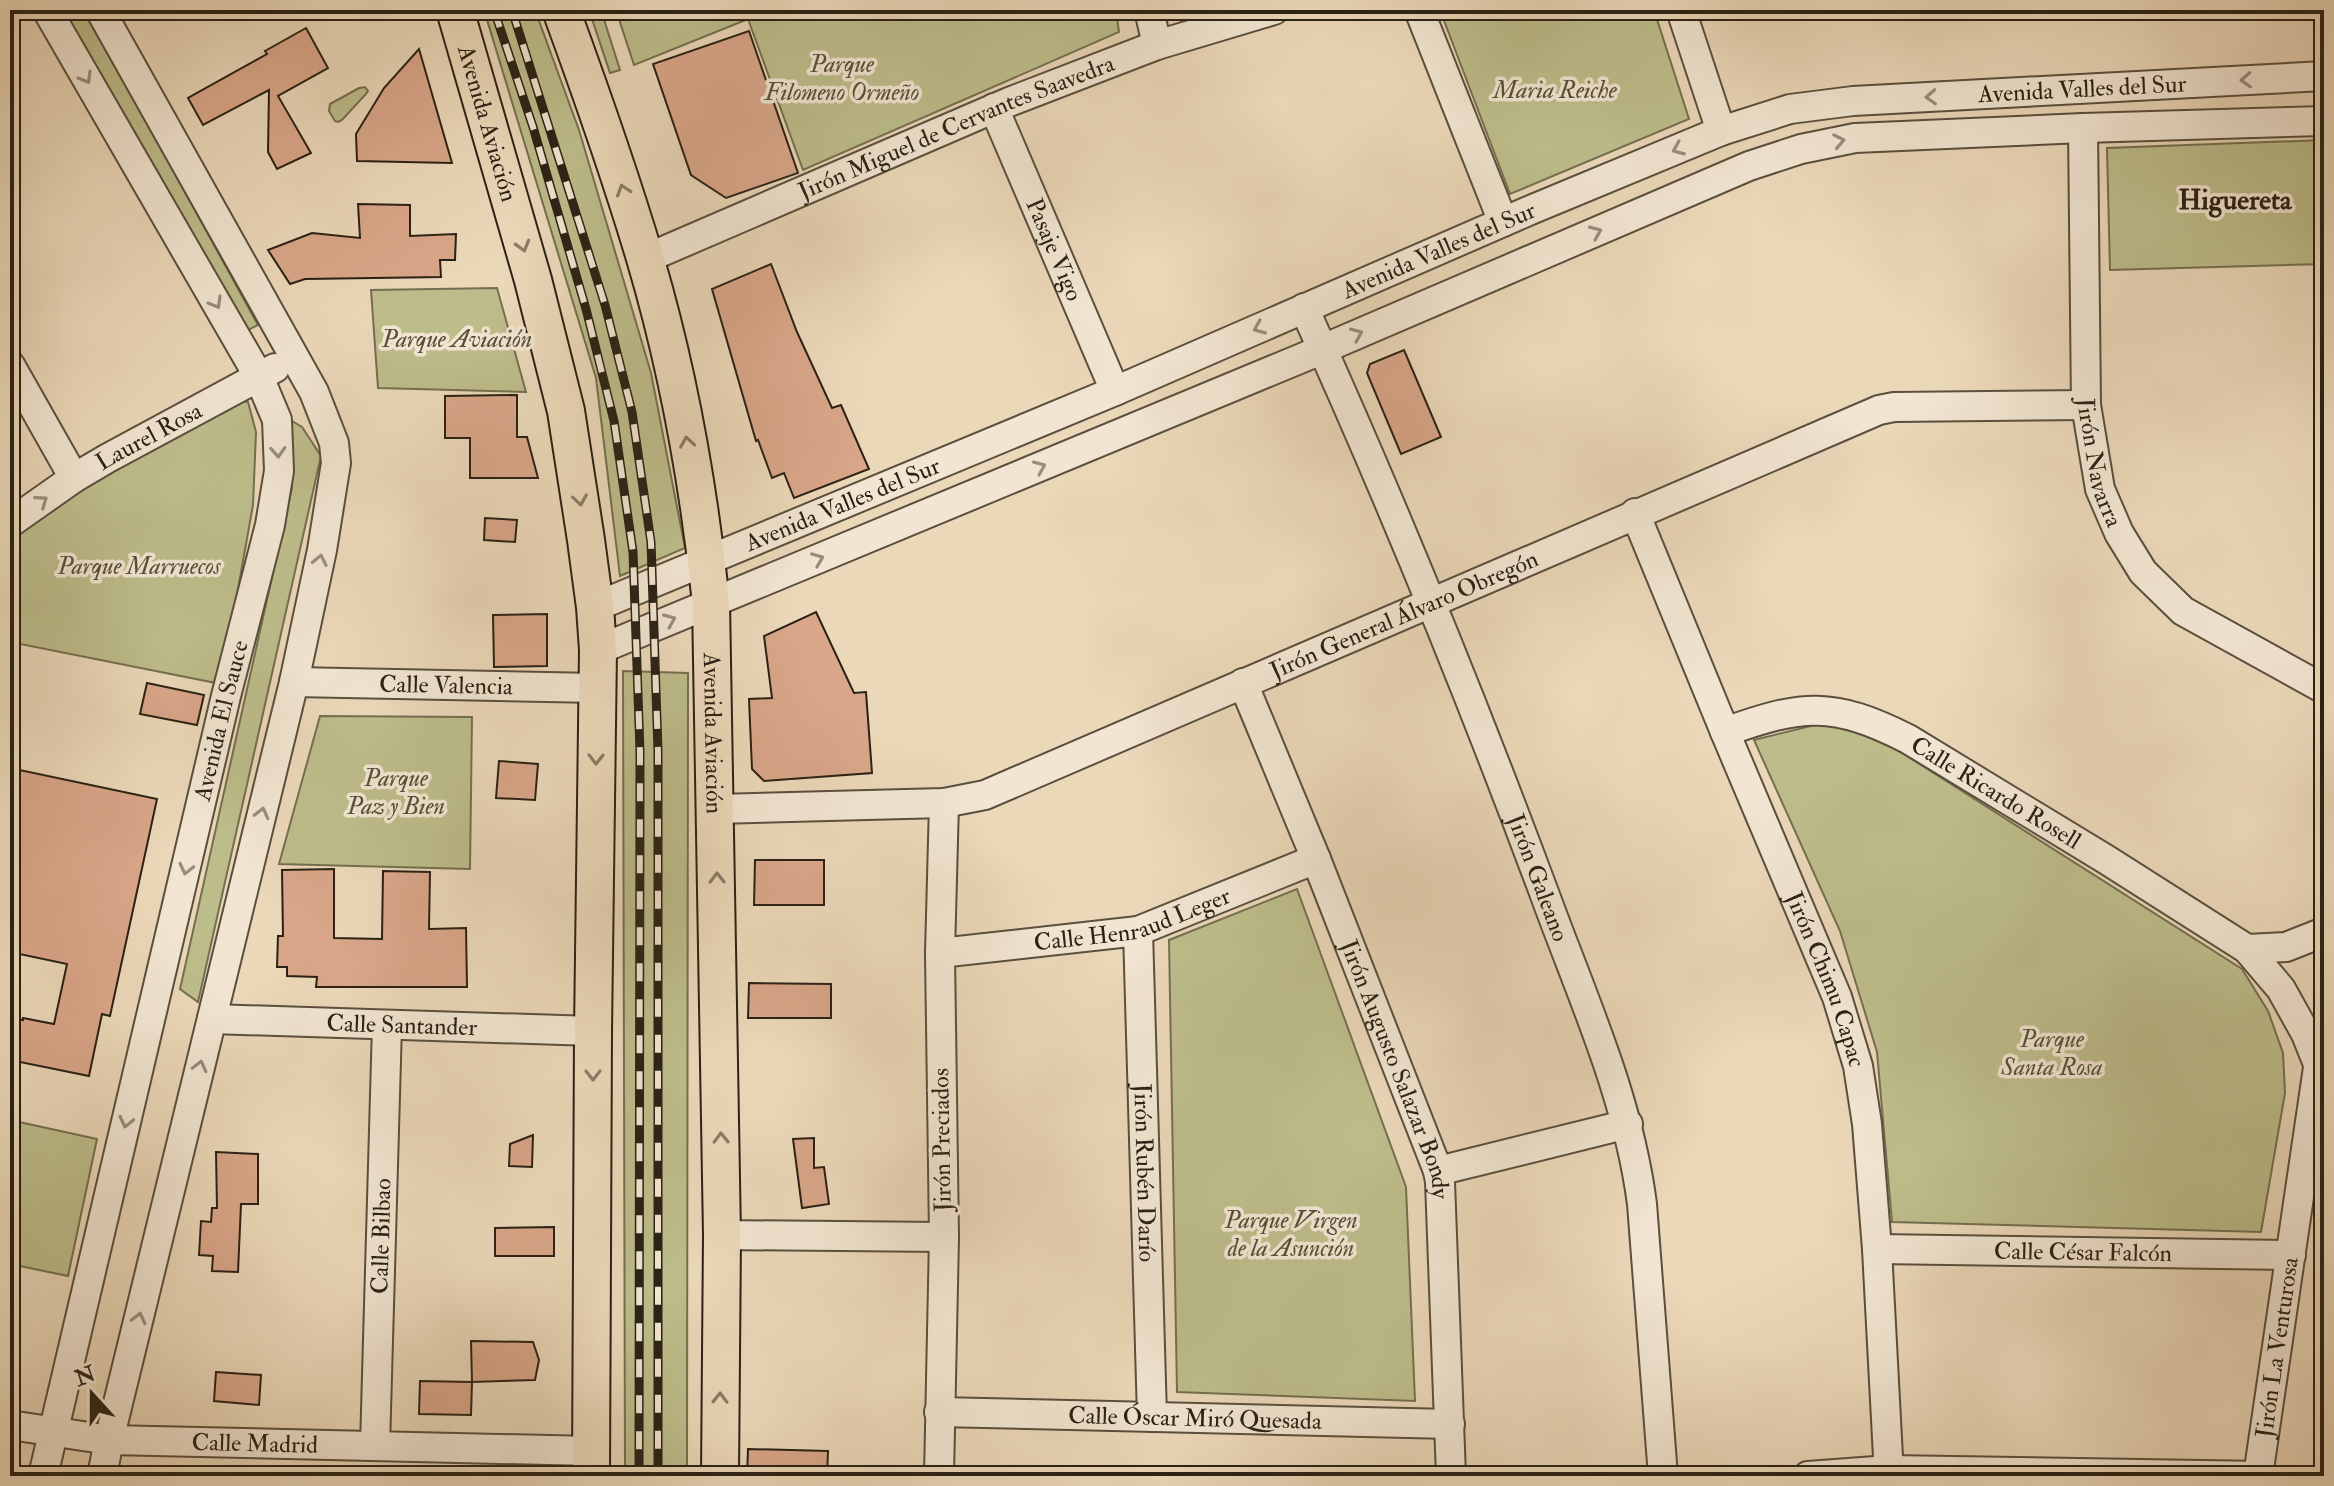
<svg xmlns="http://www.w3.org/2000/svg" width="2334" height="1486" viewBox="0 0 2334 1486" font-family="'IM FELL Double Pica',serif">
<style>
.green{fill:#bdbd8b;stroke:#746f50;stroke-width:2}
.building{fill:#d9a689;stroke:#2a2115;stroke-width:2}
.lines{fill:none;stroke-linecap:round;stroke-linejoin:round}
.minor-casing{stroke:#5a4f3e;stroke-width:32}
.major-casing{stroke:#2a2115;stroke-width:40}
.minor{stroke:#f2e6d2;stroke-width:28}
.major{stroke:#ebd8b9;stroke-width:36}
.rail-casing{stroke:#2a2115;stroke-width:9}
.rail{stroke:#f2e6d2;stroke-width:6;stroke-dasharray:18;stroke-linecap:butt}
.oneway{stroke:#988d7d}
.oneway2{stroke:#8a7c67}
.labels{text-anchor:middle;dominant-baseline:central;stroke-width:7;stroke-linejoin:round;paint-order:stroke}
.park-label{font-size:24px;font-style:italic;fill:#565038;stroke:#f2e6d2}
.street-label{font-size:24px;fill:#2a2115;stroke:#f2e6d2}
.quarter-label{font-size:28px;font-weight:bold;fill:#2a2115;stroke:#f2e6d2}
</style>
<rect width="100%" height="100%" fill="#ebd8b9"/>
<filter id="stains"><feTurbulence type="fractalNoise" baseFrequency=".0025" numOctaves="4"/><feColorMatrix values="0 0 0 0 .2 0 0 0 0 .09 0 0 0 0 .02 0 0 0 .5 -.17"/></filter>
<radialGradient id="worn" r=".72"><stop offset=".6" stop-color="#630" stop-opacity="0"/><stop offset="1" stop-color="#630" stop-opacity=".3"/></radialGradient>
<g class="green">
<path d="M61,10H85L258,325L246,331Z"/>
<path d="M484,10H535L579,130L651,373L685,548L620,576L596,378Z"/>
<path d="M589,10H601L620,70L610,73Z"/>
<path d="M616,10H1116L1119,32L803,170L748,19L634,65Z"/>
<path d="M1440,10H1654L1689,119L1510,194Z"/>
<path d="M365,87L368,91L366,94L342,120L338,122L335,121L329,111L330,104L359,88Z"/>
<path d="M2324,140V264L2110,270L2107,148Z"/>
<path d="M497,288L526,392L378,388L371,290Z"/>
<path d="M230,400L248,402L256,432L253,505L221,684L10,642V535L79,484Z"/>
<path d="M292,421L302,427L321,456L198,1002L180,989L292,488Z"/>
<path d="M623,671L688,673L687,1476H625Z"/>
<path d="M320,716L472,717L470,869L279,864Z"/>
<path d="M1823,723L1867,733L1907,756L2242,969L2268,1011L2283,1053L2285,1093L2261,1232L1892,1222L1877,1052L1840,931L1754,740Z"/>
<path d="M1297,889L1406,1187L1415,1401L1177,1392L1169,940Z"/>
<path d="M10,1120L97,1139L68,1276L10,1264Z"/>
</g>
<g class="building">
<path d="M306,28L328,68L278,96L311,153L277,169L268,152L269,90L203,125L188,98L267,54L265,51Z"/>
<path d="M749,31L798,173L726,198L691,175L653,64Z"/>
<path d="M419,49L452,163L357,161L356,134L384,88Z"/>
<path d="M358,204L410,205V236L456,234L455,260H440L441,277L305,279L290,284L268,250L312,233L360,238Z"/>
<path d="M771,264L797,332L832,408L841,405L869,469L794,498L784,473L772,478L758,440L756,441L712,289Z"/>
<path d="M1404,350L1441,437L1401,454L1367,373L1370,364Z"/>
<path d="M517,395V437H527L538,478H470V438H445V396Z"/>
<path d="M485,518L517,520L515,542L484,540Z"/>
<path d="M816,612L854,693L866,692L872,773L764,781L752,769L749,699L772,698L764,636Z"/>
<path d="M547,614V666L494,667L493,615Z"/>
<path d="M147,683L204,695L197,725L140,714Z"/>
<path d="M499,761L538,764L535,800L496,798Z"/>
<path d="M10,768L157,799L110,1016L102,1014L89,1076L10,1060V1018L23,1020V1018L54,1024L67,964L10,952Z"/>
<path d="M755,860H824V905H754Z"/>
<path d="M334,869V938L382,939L383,871L430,872L429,929L466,928L467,987H316L317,977L287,976V967H277L278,936H283L282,870Z"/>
<path d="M749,983L831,984V1018H748Z"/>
<path d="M533,1135L532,1167L509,1166L510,1144Z"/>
<path d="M814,1138V1168L824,1167L829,1204L802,1208L793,1139Z"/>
<path d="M216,1152L258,1154V1204H241L238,1272L212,1271L213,1256L199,1255L201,1221L211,1222L212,1208H217Z"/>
<path d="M554,1227V1256H495V1228Z"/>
<path d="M471,1341L533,1342L539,1360L535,1380L472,1382Z"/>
<path d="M216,1372L261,1375L259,1405L214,1401Z"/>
<path d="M420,1381L472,1382L471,1415L419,1414Z"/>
<path d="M748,1449L828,1451L827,1476H747Z"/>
</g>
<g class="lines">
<g class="minor-casing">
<g id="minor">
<path d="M100,10L314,392L334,443L336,463L322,550L294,682L109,1440L102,1476"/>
<path d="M1149,10L1157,45"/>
<path d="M1419,10L1503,222"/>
<path d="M1681,10L1721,131"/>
<path id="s1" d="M994,108L1115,391"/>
<path id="s2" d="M2083,128L2086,405L2100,489L2119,533L2143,572L2183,611L2324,689"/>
<path id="s3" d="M645,259L1009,102L1157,45L1274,10"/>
<path id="s4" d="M1304,308C1392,502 1472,699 1546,898C1583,999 1628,1096 1642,1204L1663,1476"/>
<path d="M10,365L74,478"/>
<path id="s5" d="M1635,513L1725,732L1837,997L1858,1066L1867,1124L1877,1249L1889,1476"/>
<path id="s6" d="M10,523L74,478L108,458L275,368"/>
<path id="s7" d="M595,607L1115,391L1533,209L1721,131L1790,109L1853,101L2324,76"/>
<path d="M598,650L1302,358L1749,166L1801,149L1855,138L2083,128L2324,121"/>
<path id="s8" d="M294,682L597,688"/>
<path id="s9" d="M1243,683L1316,859L1438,1171L1440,1182L1451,1476"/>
<path id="s10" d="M1725,732C1802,704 1833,701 1908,739L2107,860L2247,949L2281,989L2306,1034L2318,1064"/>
<path id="s11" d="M716,809L944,803L985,795L1879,410L1894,407L2086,405"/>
<path id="s12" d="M1138,931L1152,1417"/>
<path d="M2247,949L2286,947L2324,932"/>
<path id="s13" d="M940,953L1138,931L1316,859"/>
<path id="s14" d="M212,1019L593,1031"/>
<path d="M1438,1171L1628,1124"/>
<path d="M722,1235L944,1237"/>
<path id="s15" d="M1877,1249L2291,1255"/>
<path id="s16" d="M939,1412L1450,1424"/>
<path id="s17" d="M10,1425L109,1440L591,1451"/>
<path id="s18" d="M375,1446L387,1025"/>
<path id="s19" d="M43,1476L226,696L270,525L279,471L277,420L259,377L47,10"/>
<path d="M939,1476L944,1237L940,953L944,803"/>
<path d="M1808,1476L1889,1470L2264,1476"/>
<path id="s20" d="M2258,1476L2321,1047"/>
</g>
</g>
<g class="major-casing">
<g id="major">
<path id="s21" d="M455,10L533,280L566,411L586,540L595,607L598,650L593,1031L591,1476"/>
<path id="s22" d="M561,10C591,92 620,174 645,258C678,369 699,488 711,603L722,1235L720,1476"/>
</g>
</g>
<use href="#minor" class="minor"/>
<use href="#major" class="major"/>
<g class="rail-casing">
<g id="rail">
<path d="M494,10L533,127L586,309L614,421L633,552L640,752L639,1476"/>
<path d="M512,10L605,305L632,412L651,542L658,751V1476"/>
</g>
</g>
<use href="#rail" class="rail"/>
</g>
<defs><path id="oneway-chevron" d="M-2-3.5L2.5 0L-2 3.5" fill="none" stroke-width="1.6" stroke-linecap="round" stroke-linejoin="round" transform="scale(2)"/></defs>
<g class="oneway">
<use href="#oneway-chevron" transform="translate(86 78) rotate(60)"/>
<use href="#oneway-chevron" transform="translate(2246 80) rotate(177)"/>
<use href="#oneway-chevron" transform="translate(1931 97) rotate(177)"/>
<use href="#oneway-chevron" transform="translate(1839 141) rotate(-11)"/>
<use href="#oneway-chevron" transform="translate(1678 149) rotate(157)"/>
<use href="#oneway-chevron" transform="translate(1596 232) rotate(-23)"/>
<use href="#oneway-chevron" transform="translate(216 303) rotate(60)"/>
<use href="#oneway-chevron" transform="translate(1259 328) rotate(157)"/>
<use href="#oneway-chevron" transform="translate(1357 334) rotate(-23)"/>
<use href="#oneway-chevron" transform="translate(278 452) rotate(87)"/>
<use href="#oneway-chevron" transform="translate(1040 467) rotate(-23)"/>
<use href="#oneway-chevron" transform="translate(42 501) rotate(-35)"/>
<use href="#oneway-chevron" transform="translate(818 559) rotate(-22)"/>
<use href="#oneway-chevron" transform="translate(320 560) rotate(-78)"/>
<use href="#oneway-chevron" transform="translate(670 620) rotate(-23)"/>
<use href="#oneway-chevron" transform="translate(262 813) rotate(-76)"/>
<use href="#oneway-chevron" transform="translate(186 869) rotate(103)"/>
<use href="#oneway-chevron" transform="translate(200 1066) rotate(-76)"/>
<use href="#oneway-chevron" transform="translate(126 1122) rotate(103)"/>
<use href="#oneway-chevron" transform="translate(139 1318) rotate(-76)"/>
</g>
<g class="oneway2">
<use href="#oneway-chevron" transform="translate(623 190) rotate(-108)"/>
<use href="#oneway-chevron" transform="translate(523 246) rotate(74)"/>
<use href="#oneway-chevron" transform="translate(687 442) rotate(-99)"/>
<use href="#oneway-chevron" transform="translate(580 500) rotate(81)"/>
<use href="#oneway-chevron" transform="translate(596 759) rotate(91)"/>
<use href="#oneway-chevron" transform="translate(717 878) rotate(-91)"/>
<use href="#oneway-chevron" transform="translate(593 1075) rotate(90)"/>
<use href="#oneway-chevron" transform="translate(721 1138) rotate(-91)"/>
<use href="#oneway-chevron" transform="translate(720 1398) rotate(-89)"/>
</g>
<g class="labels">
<g class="park-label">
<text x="842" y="64">Parque<tspan x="842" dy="28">Filomeno Ormeño</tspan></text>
<text x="1555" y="90">Maria Reiche</text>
<text x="457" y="339">Parque Aviación</text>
<text x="139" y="566">Parque Marruecos</text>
<text x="396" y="778">Parque<tspan x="396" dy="28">Paz y Bien</tspan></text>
<text x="2052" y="1039">Parque<tspan x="2052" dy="28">Santa Rosa</tspan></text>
<text x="1291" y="1220">Parque Virgen<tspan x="1291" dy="28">de la Asunción</tspan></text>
</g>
<g class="street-label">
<text stroke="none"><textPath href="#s7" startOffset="1588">Avenida Valles del Sur</textPath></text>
<text stroke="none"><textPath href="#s21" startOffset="118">Avenida Aviación</textPath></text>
<text stroke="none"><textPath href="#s3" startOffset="338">Jirón Miguel de Cervantes Saavedra</textPath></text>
<text stroke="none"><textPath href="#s1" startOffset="154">Pasaje Vigo</textPath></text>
<text stroke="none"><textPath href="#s7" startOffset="916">Avenida Valles del Sur</textPath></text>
<text stroke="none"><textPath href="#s6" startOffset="164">Laurel Rosa</textPath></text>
<text stroke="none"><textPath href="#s2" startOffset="336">Jirón Navarra</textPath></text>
<text stroke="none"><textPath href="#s7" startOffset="268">Avenida Valles del Sur</textPath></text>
<text stroke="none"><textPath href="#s11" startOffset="726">Jirón General Álvaro Obregón</textPath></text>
<text stroke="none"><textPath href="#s8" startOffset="152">Calle Valencia</textPath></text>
<text stroke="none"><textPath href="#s19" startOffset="776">Avenida El Sauce</textPath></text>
<text stroke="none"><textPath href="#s22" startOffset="744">Avenida Aviación</textPath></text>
<text stroke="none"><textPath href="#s10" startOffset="294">Calle Ricardo Rosell</textPath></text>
<text stroke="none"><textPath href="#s4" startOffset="616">Jirón Galeano</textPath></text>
<text stroke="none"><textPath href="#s13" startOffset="196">Calle Henraud Leger</textPath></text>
<text stroke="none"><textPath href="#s5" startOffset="504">Jirón Chimu Capac</textPath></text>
<text stroke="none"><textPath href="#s14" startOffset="190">Calle Santander</textPath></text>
<text stroke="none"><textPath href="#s9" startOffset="416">Jirón Augusto Salazar Bondy</textPath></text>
<text transform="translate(942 1140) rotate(-91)">Jirón Preciados</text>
<text stroke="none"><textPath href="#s12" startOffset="242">Jirón Rubén Darío</textPath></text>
<text stroke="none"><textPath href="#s18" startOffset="210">Calle Bilbao</textPath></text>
<text stroke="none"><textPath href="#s15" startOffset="206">Calle César Falcón</textPath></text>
<text stroke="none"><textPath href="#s20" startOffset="130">Jirón La Venturosa</textPath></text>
<text stroke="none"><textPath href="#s16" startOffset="256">Calle Óscar Miró Quesada</textPath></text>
<text stroke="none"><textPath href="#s17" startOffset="246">Calle Madrid</textPath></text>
</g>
<g class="quarter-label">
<text x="2235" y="200">Higuereta</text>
</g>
</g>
<rect width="2334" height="1486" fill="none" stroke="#ebd8b9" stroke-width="40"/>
<rect x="12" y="12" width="2310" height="1462" fill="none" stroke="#2a2115" stroke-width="4"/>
<rect x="20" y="20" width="2294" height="1446" fill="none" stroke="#2a2115" stroke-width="2"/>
<g transform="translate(92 1394) rotate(339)" stroke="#f2e6d2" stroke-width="6" paint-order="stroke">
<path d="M0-6L14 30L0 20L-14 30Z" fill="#2a2115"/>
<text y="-12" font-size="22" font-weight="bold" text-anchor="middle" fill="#2a2115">N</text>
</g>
<rect width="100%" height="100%" filter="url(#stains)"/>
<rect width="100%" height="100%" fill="url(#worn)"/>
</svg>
